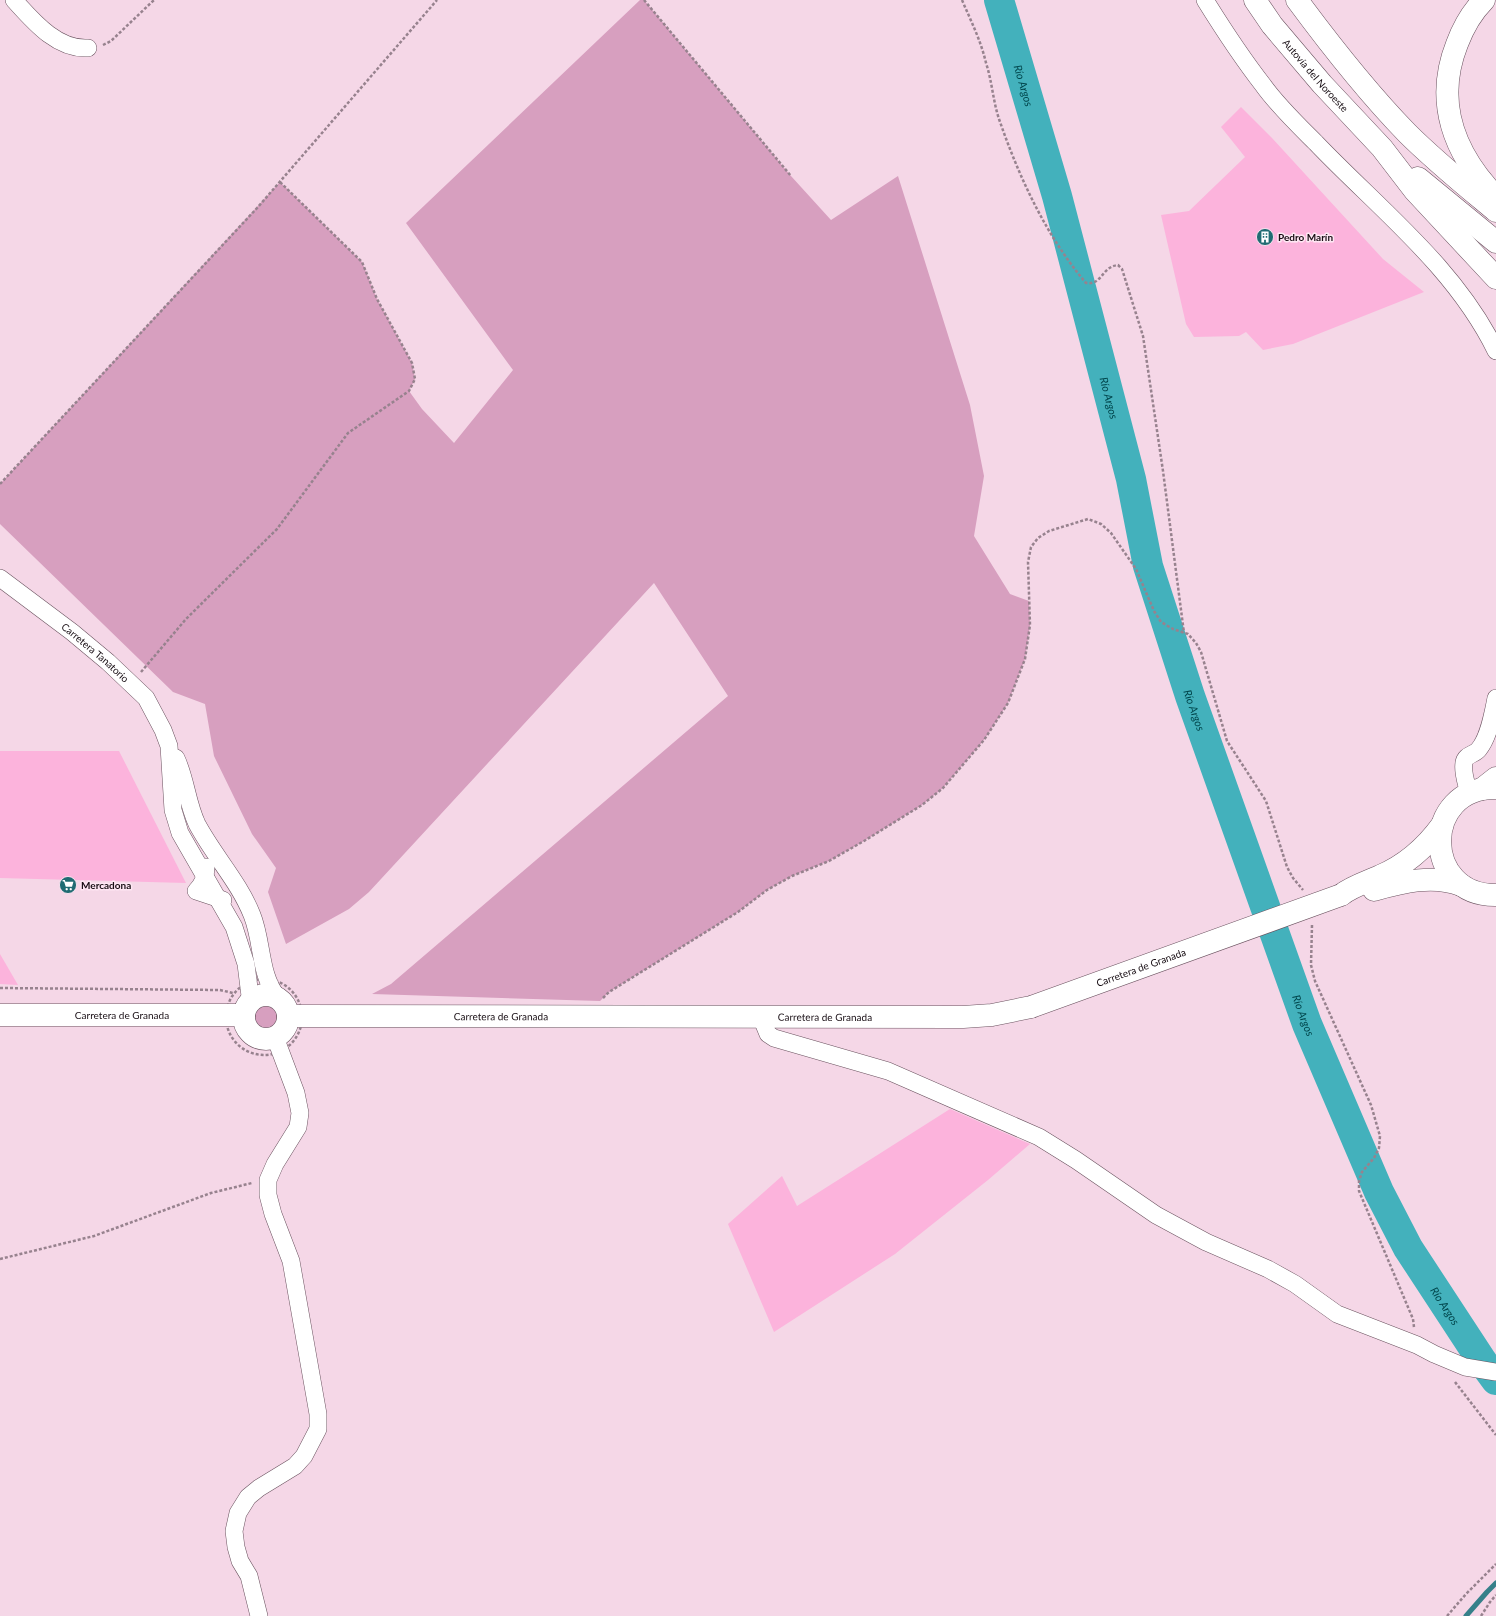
<svg xmlns="http://www.w3.org/2000/svg" width="1496" height="1616" viewBox="0 0 1496 1616" font-family="Lato,sans-serif">
<style>
.green{fill:#d79fbf}
.lines{fill:none;stroke-linecap:round;stroke-linejoin:round}
.stream{stroke:#36808a;stroke-width:5}
.river{stroke:#43b1bc;stroke-width:30}
.building{fill:#fcb3dc}
.minor-casing{stroke:#6a525f;stroke-width:18}
.secondary-casing{stroke:#6a525f;stroke-width:23}
.trunk-casing{stroke:#6a525f;stroke-width:23}
.motorway-casing{stroke:#6a525f;stroke-width:23}
.path{stroke:#97828e;stroke-width:2.5;stroke-dasharray:3 2;stroke-linecap:butt}
.minor{stroke:#fff;stroke-width:17}
.secondary{stroke:#fff;stroke-width:22}
.trunk{stroke:#fff;stroke-width:22}
.motorway{stroke:#fff;stroke-width:22}
.secondary-bridge-casing{stroke:#6a525f;stroke-width:23;stroke-linecap:butt}
.secondary-bridge{stroke:#fff;stroke-width:22}
.labels{text-anchor:middle;dominant-baseline:central;stroke-width:3;stroke-linejoin:round;paint-order:stroke}
.street-label{font-size:10px;fill:#180e14;stroke:#fee6f3}
.poi-label{font-size:10px;font-weight:bold;fill:#180e14;stroke:#fee6f3;text-anchor:start}
.water-label{font-size:11px;font-style:italic;fill:#00454b;stroke:#fee6f3}
</style>
<rect width="100%" height="100%" fill="#f5d7e7"/>
<g class="green">
<path d="M640,0H644L791,176L831,220L898,176L970,405L984,476L974,536L1010,594L1029,601L1030,625L1025,659L1008,703L984,740L943,788L922,805L864,841L829,861L792,876L767,890L738,912L609,992L600,1001L372,994L391,984L728,696L654,583L369,892L349,909L286,944L268,892L276,868L252,834L214,756L205,704L173,692L0,524V484L280,182L362,262L377,299L412,363L415,379L409,391L422,409L454,443L513,370L406,223Z"/>
<path d="M261,999C306,995 274,1062 249,1024L255,1002Z"/>
</g>
<g class="lines">
<path class="stream" d="M1466,1616L1487,1592L1496,1583"/>
<path class="river" id="s1" d="M999,0L1057,196L1131,479L1148,566L1190,696L1307,1024L1379,1192L1408,1248L1482,1361L1496,1380"/>
</g>
<g class="building">
<path d="M1241,107L1272,138L1383,259L1424,292L1293,344L1263,350L1246,332L1239,336L1194,337L1186,324L1161,215L1189,211L1245,157L1221,127Z"/>
<path d="M0,751H119L186,883L0,878Z"/>
<path d="M0,954L18,985L0,984Z"/>
<path d="M950,1109L1030,1144L988,1180L895,1254L774,1332L728,1224L782,1176L797,1206Z"/>
</g>
<g class="lines">
<g class="minor-casing">
<g id="minor">
<path d="M14,0C33,21 57,50 88,48"/>
<path d="M1205,0C1223,29 1242,58 1263,85C1278,106 1298,125 1316,143C1379,209 1455,267 1496,351"/>
<path id="s2" d="M0,578L72,632L108,662L146,698L163,730L169,746L173,810L180,833L234,927L246,964L250,996L248,1003"/>
<path d="M176,758C186,779 187,803 197,824C214,856 239,882 252,915C263,942 259,975 278,998"/>
<path d="M1469,794C1467,784 1462,773 1464,763C1465,754 1475,755 1479,749C1489,737 1493,713 1496,698"/>
<path d="M206,867C206,876 202,885 196,891L223,900"/>
<path d="M761,1017L768,1034L774,1038L888,1071L1039,1137L1076,1160L1156,1215L1206,1242L1268,1269L1295,1284L1337,1314L1417,1345L1434,1354L1465,1367L1496,1372"/>
<path d="M259,1616L249,1576L240,1561L236,1547L234,1531L238,1513L248,1497L259,1488L295,1466L304,1456L318,1429V1414L291,1261L273,1214L268,1195V1180L275,1164L298,1127L300,1113L296,1093L275,1037"/>
</g>
</g>
<g class="secondary-casing">
<g id="secondary">
<path d="M1496,788C1421,787 1422,896 1496,895"/>
<path d="M1374,890C1402,882 1433,874 1461,885"/>
<path d="M1341,895C1353,886 1367,882 1380,876C1406,865 1426,847 1442,825"/>
<circle cx="266" cy="1017" r="22"/>
<path id="s3" d="M0,1015H244"/>
<path id="s4" d="M288,1016C513,1016 738,1017 963,1017L992,1015L1031,1007"/>
</g>
</g>
<g class="trunk-casing">
<g id="trunk">
<path d="M1297,0C1331,46 1367,92 1407,133C1435,161 1466,186 1496,211"/>
<path d="M1484,0C1472,12 1463,28 1457,44C1434,102 1454,153 1495,196"/>
<path d="M1482,789L1496,778"/>
</g>
</g>
<g class="motorway-casing">
<g id="motorway">
<path id="s5" d="M1255,0L1272,25L1322,84L1382,148L1415,191L1496,278"/>
<path d="M1418,178L1496,242"/>
</g>
</g>
<g class="path">
<path d="M644,0L791,176"/>
<path d="M962,0C971,21 981,41 986,63C992,81 993,101 999,119C1019,177 1046,236 1086,283C1103,285 1101,267 1118,265L1122,269L1143,336L1163,471L1184,633"/>
<path d="M103,45L111,41L154,0"/>
<path d="M0,484L258,207L437,0"/>
<path d="M141,672L186,619L277,529L348,433L409,391L415,379L412,363L377,299L362,262L280,182"/>
<path d="M1312,925L1311,965L1315,981L1371,1105L1380,1136L1379,1148L1374,1158L1362,1172L1359,1181V1191L1413,1319L1414,1327"/>
<circle cx="264" cy="1017" r="38"/>
<path d="M0,988L220,990L233,993"/>
<path d="M603,998L609,992L738,912L767,890L792,876L829,861L864,841L922,805L943,788L984,740L1008,703L1025,659L1030,625L1028,562L1031,547L1038,538L1049,531L1088,519L1101,524L1111,533L1136,569L1154,611L1161,622L1173,629L1188,634L1196,643L1201,652L1227,741L1266,801L1287,867L1293,878L1303,890"/>
<path d="M0,1259L94,1236L211,1193L252,1183"/>
<path d="M1455,1382L1496,1435"/>
<path d="M1447,1616L1466,1594L1496,1564"/>
<path d="M1481,1616L1490,1602L1496,1595"/>
</g>
<use href="#minor" class="minor"/>
<use href="#secondary" class="secondary"/>
<use href="#trunk" class="trunk"/>
<use href="#motorway" class="motorway"/>
<g class="secondary-bridge-casing">
<g id="secondary-bridge">
<path id="s6" d="M1031,1007L1341,895"/>
</g>
</g>
<use href="#secondary-bridge" class="secondary-bridge"/>
</g>
<defs>
<g id="building-disc" transform="scale(0.9)"><circle r="9.5" fill="#1f6b72" stroke="#fee6f3"/><path d="M-4-6H4V6H1V3H-1V6H-4ZM-2.5-4.3h1.7v1.8h-1.7ZM.8-4.3h1.7v1.8H.8ZM-2.5-1h1.7V.8h-1.7ZM.8-1h1.7V.8H.8Z" fill="#fff"/></g>
<g id="supermarket-disc" transform="scale(0.9)"><circle r="9.5" fill="#1f6b72" stroke="#fee6f3"/><path d="M-6-5.5h2.5l.6 2H6L4.5 2H-2.5L-4.4-4H-6ZM-1.5 3.2a1.3 1.3 0 1 0 .1 0ZM3 3.2a1.3 1.3 0 1 0 .1 0Z" fill="#fff"/></g>
</defs>
<g fill-rule="evenodd">
<use href="#building-disc" x="1265" y="237"/>
<use href="#supermarket-disc" x="68" y="885"/>
</g>
<g class="labels">
<g class="street-label">
<text stroke="none"><textPath href="#s5" startOffset="97">Autovía del Noroeste</textPath></text>
<text stroke="none"><textPath href="#s2" startOffset="121">Carretera Tanatorio</textPath></text>
<text stroke="none"><textPath href="#s6" startOffset="117">Carretera de Granada</textPath></text>
<text stroke="none"><textPath href="#s3" startOffset="122">Carretera de Granada</textPath></text>
<text stroke="none"><textPath href="#s4" startOffset="213">Carretera de Granada</textPath></text>
<text stroke="none"><textPath href="#s4" startOffset="537">Carretera de Granada</textPath></text>
</g>
<g class="poi-label">
<text x="1278" y="237">Pedro Marín</text>
<text x="81" y="885">Mercadona</text>
</g>
<g class="water-label">
<text stroke="none"><textPath href="#s1" startOffset="89">Río Argos</textPath></text>
<text stroke="none"><textPath href="#s1" startOffset="413">Río Argos</textPath></text>
<text stroke="none"><textPath href="#s1" startOffset="737">Río Argos</textPath></text>
<text stroke="none"><textPath href="#s1" startOffset="1061">Río Argos</textPath></text>
<text stroke="none"><textPath href="#s1" startOffset="1385">Río Argos</textPath></text>
</g>
</g>
</svg>
